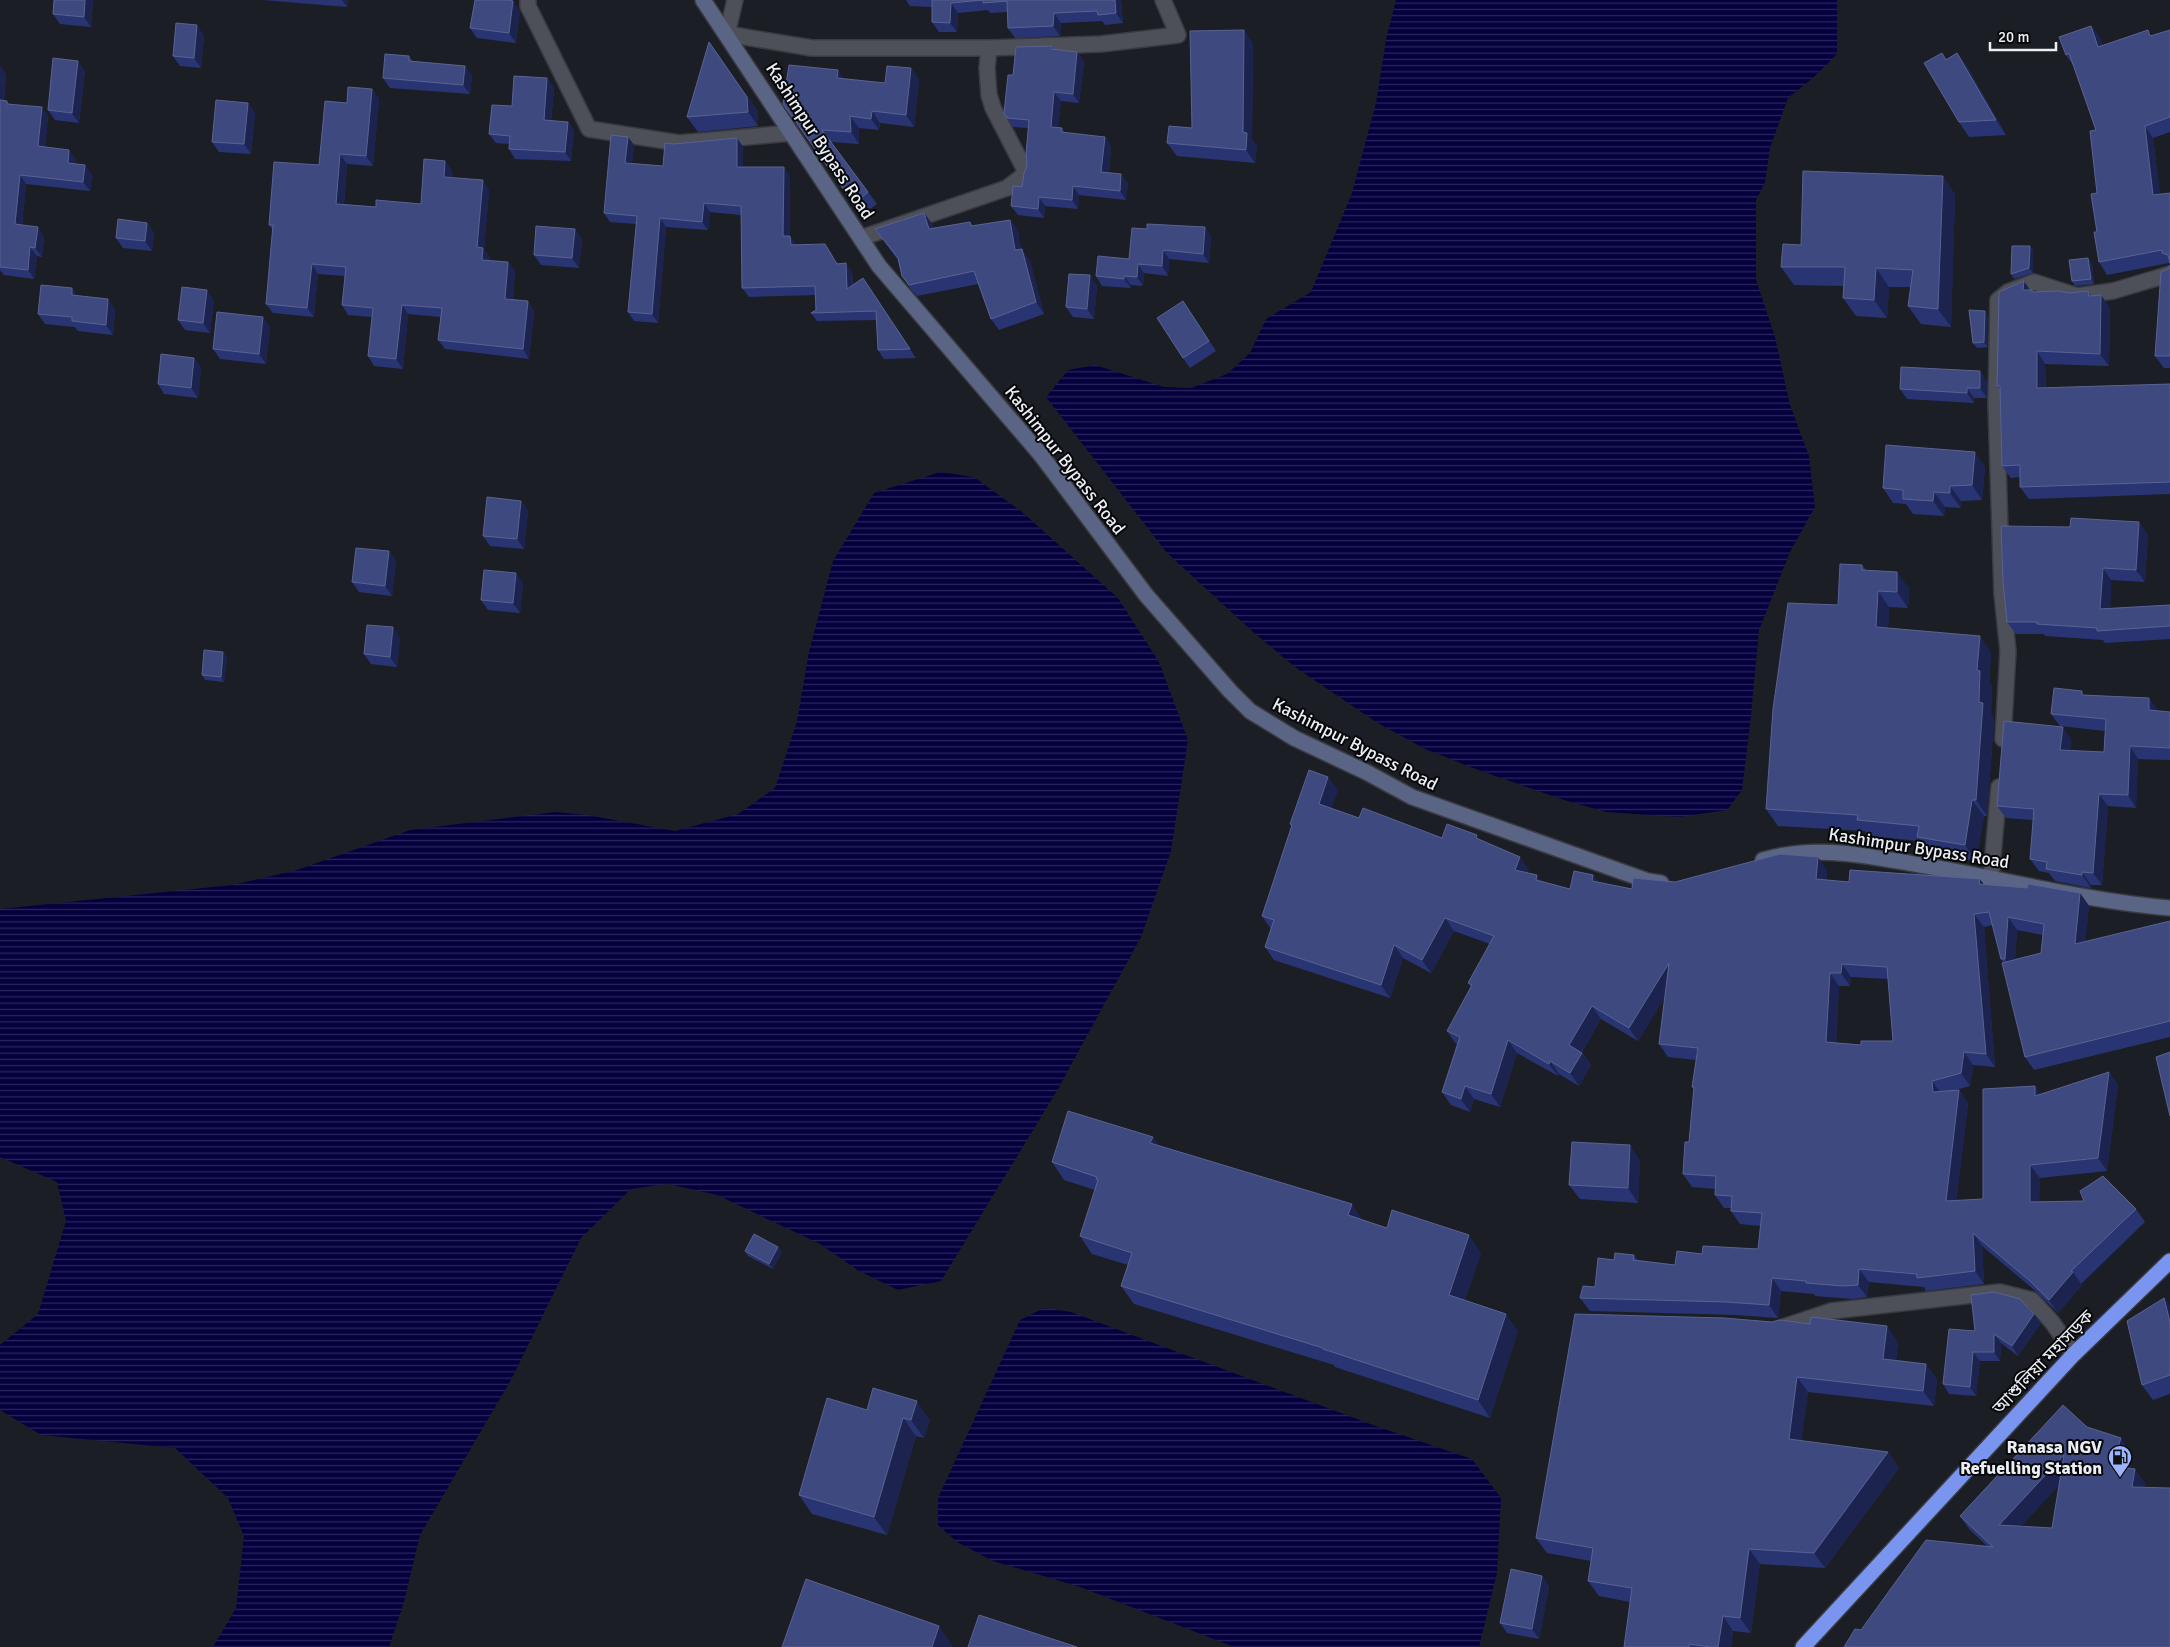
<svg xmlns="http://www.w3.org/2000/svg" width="2170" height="1647" viewBox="0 0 2170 1647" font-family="Signika,'Noto Sans Bengali',sans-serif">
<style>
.water{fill:url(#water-rules)}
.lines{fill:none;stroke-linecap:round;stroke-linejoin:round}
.street-casing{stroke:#393b40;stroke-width:18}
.secondary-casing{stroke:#393b40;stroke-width:18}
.highway-casing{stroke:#393b40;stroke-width:18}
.street{stroke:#4d5058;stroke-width:15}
.secondary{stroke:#5a6585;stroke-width:15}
.highway{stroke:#7a95ef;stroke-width:15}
.wall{fill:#293573;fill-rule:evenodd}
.shaded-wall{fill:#1b234e}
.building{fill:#3e4980;stroke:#596392;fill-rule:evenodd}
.labels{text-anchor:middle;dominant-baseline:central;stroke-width:4;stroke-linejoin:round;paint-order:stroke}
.street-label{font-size:18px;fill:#eceef3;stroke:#07080b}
.poi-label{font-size:18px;font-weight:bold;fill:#eceef3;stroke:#07080b;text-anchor:end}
</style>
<defs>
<pattern id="water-rules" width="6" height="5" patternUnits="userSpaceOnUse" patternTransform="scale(1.25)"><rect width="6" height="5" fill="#04003e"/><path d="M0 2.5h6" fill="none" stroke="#29265a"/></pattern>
</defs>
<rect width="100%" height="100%" fill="#1c1e25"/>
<g class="water">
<path d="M1396,0H1837V54L1814,77L1788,98L1770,148L1765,182L1756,200V280L1775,337L1790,405L1809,456L1815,507L1790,552L1759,630L1750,725L1742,790L1727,810L1679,817L1606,812L1561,799L1481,771L1425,749L1376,722L1295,667L1252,631L1167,553L1046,397L1068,370L1095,365L1164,387L1191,388L1227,374L1250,353L1266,319L1311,292L1352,193L1376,103L1386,40Z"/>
<path d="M940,472L974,477L1022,512L1118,598L1159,662L1188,740L1171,851L1141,937L1058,1089L941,1281L898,1290L859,1271L820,1244L717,1195L668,1184L631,1189L581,1238L511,1380L420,1535L404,1602L389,1647H213L236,1608L244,1536L228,1498L175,1448L41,1435L0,1410V1345L38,1314L66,1221L57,1182L0,1157V909L232,885L297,870L410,830L555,812L587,815L675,831L738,814L775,788L797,721L809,652L833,561L874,493Z"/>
<path d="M1044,1308L1071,1312L1373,1425L1472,1459L1501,1498L1497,1573L1479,1647H1234L1080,1587L993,1561L957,1542L938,1525V1498L1020,1320Z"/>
</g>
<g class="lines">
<g class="street-casing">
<g id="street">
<path d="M528,0V6L589,129L679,143L791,133"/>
<path d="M735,0L727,34L812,48H989L1101,44L1178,35L1163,0"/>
<path d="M861,238L1007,188L1024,175V168L993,108L989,95L987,68L989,48"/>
<path d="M2003,739L2008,651L2002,594L1996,403L1998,300L2008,292L2034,282L2077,296L2113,291L2170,274"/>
<path d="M1991,878L1999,787"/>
<path d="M1780,1328L1831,1311L2000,1292L2032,1300L2052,1322L2074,1354"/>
</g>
</g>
<g class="secondary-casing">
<g id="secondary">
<path d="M703,0L879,266L1041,455L1146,595L1230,691L1250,711L1294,738L1366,772L1412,797L1648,881L1661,883"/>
<path d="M1763,860C1817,844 1866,856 1920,865C2003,879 2086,901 2170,908"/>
</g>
</g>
<g class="highway-casing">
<path id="highway" d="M1803,1647L2074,1354L2170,1261"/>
</g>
<use href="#street" class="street"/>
<use href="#secondary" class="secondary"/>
<use href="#highway" class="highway"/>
</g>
<g class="wall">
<path d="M54,0H93L91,27L60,24L53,14Z"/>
<path d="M263,0H348L347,7Z"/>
<path d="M906,0H1121L1123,23L1105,25L1102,21L1061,23L1060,36L1015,38L1008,28L1007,12L990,13L988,10L958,13L957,32H939L932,22V7L910,6Z"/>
<path d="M520,11L516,43L477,38L470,28Z"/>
<path d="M2091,26L2100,38L2102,46L2152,36L2170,30V132L2153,138L2160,194L2170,193V265L2169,263L2107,275L2099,262L2097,232L2096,130L2073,65L2066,55Z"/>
<path d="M204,35L201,68L180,66L173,56Z"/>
<path d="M709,42L758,112V126L698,132L687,117Z"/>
<path d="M1253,43L1252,139L1257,146L1255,163L1177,156L1167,143L1192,128Z"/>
<path d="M1052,46L1054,50L1077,52L1084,61L1079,103L1061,101L1058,127L1062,128L1065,133L1105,137L1111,146L1109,172L1128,183L1126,200L1079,195L1078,209L1045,206L1044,218L1018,215L1011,206L1022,187L1027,166L1028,128L1013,127L1007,118Z"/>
<path d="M1957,53L1968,68L2006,135L1969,137L1959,122L1946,59Z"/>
<path d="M409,56L413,62L465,66L472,76L470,94L390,88L383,78Z"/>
<path d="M0,66L6,75L4,100L10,104L48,116L45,147L76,159L75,164L85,165L92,175L90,191L26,184L22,225L44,236L42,257L37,256L34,279L4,275L0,270Z"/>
<path d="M911,68L919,80L914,127L880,123L879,130L859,128V144L831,142L877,204L862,215L783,104L844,79L885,83Z"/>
<path d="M85,71L79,123L55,120L48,110Z"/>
<path d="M547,78L554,88L551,121L568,122L574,131L571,161L515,159L509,149V144L496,143L489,134L512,106Z"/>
<path d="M372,89L379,99L373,166L347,164L344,204L376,207L421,204L452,170V178L489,190L484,250L490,257L489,260L508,262L515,271L513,299L528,301L534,311L529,359L445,349L438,340L441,317L408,314L403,369L374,366L368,356L372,317L348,315L342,305L345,276L318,274L314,317L273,313L266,304L273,230L269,225L319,165L347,103Z"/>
<path d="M248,103L255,113L251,154L219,152L212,142Z"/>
<path d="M737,138L743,147V167L790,176V236L796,245L838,263L852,272L853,285L863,278L916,358L884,359L878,350L876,320L817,321L811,313L816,310L815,295L749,297L742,288L741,215L710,212L708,230L666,227L658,323L634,321L628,312L636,224L610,222L604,213L634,145L632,163L663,166L674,144Z"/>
<path d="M1955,194L1951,327L1921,324L1908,306L1911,287H1889L1887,318L1856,316L1843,298L1844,286L1794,285L1781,267L1801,245Z"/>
<path d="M924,213L933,225V228L970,222L973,226L1010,220L1018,231L1021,249L1030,261L1044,314L999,330L991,319L978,284L917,296L910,288L902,276L898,260L875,229Z"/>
<path d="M147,223L154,233L152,251L123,248L116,238Z"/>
<path d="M1211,236L1209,263L1169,259L1168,276L1144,273L1143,286L1131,285V288L1102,286L1096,276L1129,259Z"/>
<path d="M582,239L579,268L541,265L534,255Z"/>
<path d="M2030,246L2033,251V273L2014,279L2011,274Z"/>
<path d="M2092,263L2094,284L2075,286L2072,281Z"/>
<path d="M2170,265V368H2164L2155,356L2168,269Z"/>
<path d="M1097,285L1094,319L1073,317L1066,307Z"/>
<path d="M2030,290H2032L2034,292L2069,293L2088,291L2092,296L2101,295L2110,308L2109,366L2045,364L2046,388L2170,384V494L2029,499L2020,487V477L2011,478L2002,466L2000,390L1997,386Z"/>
<path d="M78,296L115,309L113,335L78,331L75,327L45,324L38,314Z"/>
<path d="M214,300L210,333L185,330L178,320Z"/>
<path d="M1183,301L1216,351L1190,368L1183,358Z"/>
<path d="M1985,311L1988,316V347L1977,348L1973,343Z"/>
<path d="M270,327L266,364L220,359L213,349Z"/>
<path d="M194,358L201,368L198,398L164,394L158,384Z"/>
<path d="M1987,381V398H1974V403L1907,399L1900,389Z"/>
<path d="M1985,466L1982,500L1961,501V508L1945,507L1944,516L1913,514L1906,504L1893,503L1883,488Z"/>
<path d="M521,501L528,511L524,549L490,546L483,536Z"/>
<path d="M2148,534L2145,582L2111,580L2110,608L2170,605V639L2105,643L2103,640L2045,636L2044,634H2016L2007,622Z"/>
<path d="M389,551L396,561L392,596L359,592L352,582Z"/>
<path d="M1862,565L1866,570L1909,588L1908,608L1889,607L1888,628L1991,652L1989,682L1992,687L1991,714L1994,719L1987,816H1984L1976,861L1929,853L1920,841L1868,836L1865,831L1778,826L1766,809L1838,605Z"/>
<path d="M523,583L520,613L488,610L481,600Z"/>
<path d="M400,637L397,667L371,664L364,654Z"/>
<path d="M227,657L224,682L205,680L202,675Z"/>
<path d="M2085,695L2149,698L2158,711L2170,712V760L2138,759L2136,808L2108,806L2102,885H2091V888L2055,881L2049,873L2039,871L2030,859L2033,820L2006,818L1997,806L2071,739L2070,751L2104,752L2105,731L2060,726L2051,714Z"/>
<path d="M1338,790L1331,808L1359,818L1442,838L1481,840L1529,870L1527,873L1541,881L1570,889L1593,875L1598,882L1632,889L1675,882L1827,870L1826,880L1849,882L1980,879L1984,885L2080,893L2089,906L2085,942L2170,921V1037L2034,1070L2025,1057L2003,962L2001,959L1993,925L1984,927L1995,1067L1973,1065L1970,1086L1952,1091L1959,1090L1968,1103L1956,1201L1983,1199L2040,1095L2109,1072L2118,1085L2107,1171L2040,1178L2039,1201L2136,1209L2145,1222L2081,1284L2082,1285L2058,1313L2039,1294L1982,1246L1984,1284L1926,1291L1924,1287L1869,1282L1867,1297L1852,1299L1815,1296L1814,1294L1781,1291L1778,1318L1735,1315L1590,1311L1580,1298L1595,1287L1614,1260L1634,1255L1637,1260L1675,1265L1702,1254L1758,1249L1760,1226L1740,1224L1731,1211V1208H1724L1715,1195L1716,1189L1692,1187L1683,1174L1689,1142L1694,1089L1692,1087L1696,1060L1668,1057L1659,1044L1665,997L1638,1041L1601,1019L1582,1052L1591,1065L1579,1086L1559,1074L1558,1076L1517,1053L1500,1107L1474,1099L1470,1112L1451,1105L1442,1092L1457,1044H1456L1447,1031L1471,987L1468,983L1490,944L1454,931L1431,973L1403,958L1390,998L1274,960L1265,947L1271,929L1262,916L1292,827L1290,824ZM2017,930L2043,935L2041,953L2015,959ZM1851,977L1888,979L1893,1041L1861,1045L1836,1043L1839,986H1850Z"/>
<path d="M1159,1146L1363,1220L1387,1228L1481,1253L1465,1300L1518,1331L1490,1418L1335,1367L1334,1365L1134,1304L1121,1286L1128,1265L1092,1254L1080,1236L1095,1190L1064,1180L1052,1162Z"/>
<path d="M1640,1160L1638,1203L1580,1199L1569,1185Z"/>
<path d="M778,1247L782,1252L773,1269L748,1256L745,1251Z"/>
<path d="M2164,1298L2170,1306V1394L2153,1400L2142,1385Z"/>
<path d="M1575,1314L1898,1342L1896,1360L1926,1364L1937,1380L1934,1406L1808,1392L1801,1441L1888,1452L1899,1468L1825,1568L1760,1564L1751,1633L1733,1631L1731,1647H1624L1630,1602L1599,1596L1588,1581L1591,1561L1547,1553L1536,1538Z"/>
<path d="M2034,1314L2041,1323L2018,1356L2001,1343L2000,1361H1980L1976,1396L1949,1394L1943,1384L1975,1331Z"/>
<path d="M867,1410L930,1420L924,1438L916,1436L887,1535L812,1514L799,1495Z"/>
<path d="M2087,1427L2130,1452L2125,1468L2145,1483L2144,1487L1861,1630L1987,1546L1969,1529L1960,1516ZM2059,1485L2052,1528L2021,1526Z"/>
<path d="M1542,1576L1549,1586L1539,1639L1507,1633L1500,1623Z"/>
</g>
<g class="shaded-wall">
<path d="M85,0H93L91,27L84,17Z"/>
<path d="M342,0H348L347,7Z"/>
<path d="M1115,0H1121L1123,23L1116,13Z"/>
<path d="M513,1L520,11L516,43L509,33Z"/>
<path d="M951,3L958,13L957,32L950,23Z"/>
<path d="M1054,13L1061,23L1060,36L1053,26Z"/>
<path d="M197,25L204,35L201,68L194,58Z"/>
<path d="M2091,26L2100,38L2107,59L2098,47Z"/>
<path d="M1244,30L1253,43L1252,139L1257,146L1255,163L1246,150L1243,132Z"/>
<path d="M709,42L758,112V126L748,112Z"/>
<path d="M1077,52L1084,61L1079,103L1073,94Z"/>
<path d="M1957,53L1968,68L2006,135L1996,120Z"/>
<path d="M78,61L85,71L79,123L72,113Z"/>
<path d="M0,66L6,75L3,108L0,105Z"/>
<path d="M465,66L472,76L470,94L463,85Z"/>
<path d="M911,68L919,80L914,127L906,115Z"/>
<path d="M838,70L846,82L837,78Z"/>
<path d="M547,78L554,88L550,129L544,120Z"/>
<path d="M372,89L379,99L373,166L366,156Z"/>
<path d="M1054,92L1061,101L1057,136L1051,127Z"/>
<path d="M248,103L255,113L251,154L244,144Z"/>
<path d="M42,107L48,116L44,155L38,146Z"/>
<path d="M872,111L880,123L879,130L871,119Z"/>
<path d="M850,116L859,128V144L851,132Z"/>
<path d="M568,122L574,131L571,161L565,152Z"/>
<path d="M2145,126L2153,138L2162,207L2153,195Z"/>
<path d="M628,137L634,145L631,171L625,163Z"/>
<path d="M1105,137L1111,146L1108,181L1101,172Z"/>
<path d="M737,138L743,147V176L737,167Z"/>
<path d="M69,150L76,159L74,172L68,163Z"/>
<path d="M340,154L347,164L343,213L336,204Z"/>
<path d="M445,161L452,170L451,187L444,177Z"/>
<path d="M85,165L92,175L90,191L83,182Z"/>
<path d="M784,167L790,176V245L783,236Z"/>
<path d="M1121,174L1128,183L1126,200L1120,191Z"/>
<path d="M20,175L26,184L21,233L15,224Z"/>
<path d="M1943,176L1955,194L1951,327L1938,309Z"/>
<path d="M483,180L489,190L484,250L490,257L489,270L482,260L477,247Z"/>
<path d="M1073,186L1079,195L1078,209L1072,200Z"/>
<path d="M1039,197L1045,206L1044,218L1038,209Z"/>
<path d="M704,203L710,212L708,230L702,222Z"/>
<path d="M924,213L933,225L937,240L929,229Z"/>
<path d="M660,218L666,227L658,323L652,314Z"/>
<path d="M1010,220L1018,231L1023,261L1015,250Z"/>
<path d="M147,223L154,233L152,251L145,241Z"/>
<path d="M38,227L44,236L42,257L35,248Z"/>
<path d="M1205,227L1211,236L1209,263L1203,254Z"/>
<path d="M575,229L582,239L579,268L572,258Z"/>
<path d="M790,236L796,244L791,245Z"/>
<path d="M2030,246L2033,251V273L2029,268Z"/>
<path d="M30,247L37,256L34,279L28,270Z"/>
<path d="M1022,249L1030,261L1044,314L1036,302Z"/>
<path d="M1163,250L1169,259L1168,276L1162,266Z"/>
<path d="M2088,258L2092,263L2094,284L2091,279Z"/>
<path d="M508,262L515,271L512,308L505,299Z"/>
<path d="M846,263L852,272L853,298L847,289Z"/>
<path d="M312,264L318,274L314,317L307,308Z"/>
<path d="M1138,264L1144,273L1143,286L1137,277Z"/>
<path d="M1876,268L1889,287L1887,318L1874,300Z"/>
<path d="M1090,275L1097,285L1094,319L1087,309Z"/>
<path d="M1124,276L1131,285V288L1124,279Z"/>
<path d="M2024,281L2032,293L2023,290Z"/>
<path d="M72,288L79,298L72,295Z"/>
<path d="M207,290L214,300L210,333L203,323Z"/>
<path d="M2101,295L2110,308L2109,366L2100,354Z"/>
<path d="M108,299L115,309L113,335L106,325Z"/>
<path d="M528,301L534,311L529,359L523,349Z"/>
<path d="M402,305L408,314L403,369L396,359Z"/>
<path d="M1985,311L1988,316V347L1984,342Z"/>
<path d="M263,317L270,327L266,364L259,354Z"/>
<path d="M2037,351L2045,364L2046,400L2037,388Z"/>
<path d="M194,358L201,368L198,398L191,388Z"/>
<path d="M1980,371L1987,381V398L1980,388Z"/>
<path d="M1967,388L1974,398V403L1967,393Z"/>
<path d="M1975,452L1985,466L1982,500L1972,485Z"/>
<path d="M1950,486L1961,501V508L1950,493Z"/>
<path d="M1934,492L1945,507L1944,516L1933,501Z"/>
<path d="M521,501L528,511L524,549L517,539Z"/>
<path d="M2139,522L2148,534L2145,582L2136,570Z"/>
<path d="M389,551L396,561L392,596L385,586Z"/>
<path d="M2103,568L2111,580L2109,621L2100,609Z"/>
<path d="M1897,572L1909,588L1908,608L1897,592Z"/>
<path d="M516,573L523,583L520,613L513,603Z"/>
<path d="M1878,591L1889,607L1887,643L1876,627Z"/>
<path d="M393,627L400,637L397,667L390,657Z"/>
<path d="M1980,636L1991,652L1989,682L1992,687L1991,714L1994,719L1987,816L1976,800L1979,702L1977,670Z"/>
<path d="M223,652L227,657L224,682L221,677Z"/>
<path d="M2149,698L2158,710L2157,722L2149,710Z"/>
<path d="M2063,727L2071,739L2069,762L2060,750Z"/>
<path d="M2130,746L2138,759L2136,808L2128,795Z"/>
<path d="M1328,777L1338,790L1328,817L1319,804Z"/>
<path d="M2099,794L2108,806L2102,885L2093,873Z"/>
<path d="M1972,800L1984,816L1976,861L1965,845Z"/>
<path d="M1520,857L1529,870L1524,883L1515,870Z"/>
<path d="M1818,857L1827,870L1826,892L1816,879Z"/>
<path d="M2082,872L2091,885V888L2082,875Z"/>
<path d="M1537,875L1546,888L1536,880Z"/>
<path d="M1593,875L1602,888L1592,881Z"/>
<path d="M1980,879L1989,892L1979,884Z"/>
<path d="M2080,893L2089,906L2084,957L2075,944Z"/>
<path d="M1974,914L1984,927L1995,1067L1986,1054Z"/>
<path d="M2008,917L2017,930L2014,972L2005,959Z"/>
<path d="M1445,918L1454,931L1431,973L1422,960Z"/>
<path d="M1394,945L1403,958L1390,998L1381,985Z"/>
<path d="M1669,963L1678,976L1638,1041L1629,1028Z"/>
<path d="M1842,964L1851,977L1850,986L1841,973Z"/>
<path d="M1830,973L1839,986L1835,1055L1826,1042Z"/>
<path d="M1592,1006L1601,1019L1578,1058L1569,1045Z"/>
<path d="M1508,1040L1517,1053L1500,1107L1491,1094Z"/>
<path d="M1964,1052L1973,1065L1970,1086L1961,1073Z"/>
<path d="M1582,1053L1591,1065L1579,1086L1570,1073Z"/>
<path d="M1550,1061L1559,1074L1558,1076L1549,1064Z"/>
<path d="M2109,1072L2118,1085L2107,1171L2098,1158Z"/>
<path d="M1932,1081L1941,1093L1933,1092Z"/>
<path d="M1465,1086L1474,1099L1470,1112L1461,1099Z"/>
<path d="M2035,1086L2044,1099L2035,1096Z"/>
<path d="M1959,1090L1968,1103L1955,1214L1946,1201Z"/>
<path d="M1153,1137L1165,1154L1150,1143Z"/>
<path d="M1630,1145L1640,1160L1638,1203L1628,1188Z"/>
<path d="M2030,1165L2040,1178L2039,1214L2030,1202Z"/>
<path d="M1352,1204L1364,1222L1348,1215Z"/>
<path d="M1973,1233L1982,1246L1984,1284L1975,1271Z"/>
<path d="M1469,1235L1481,1253L1461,1313L1449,1295Z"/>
<path d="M778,1247L782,1252L773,1269L769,1264Z"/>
<path d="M1859,1269L1869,1282L1867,1297L1858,1285Z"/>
<path d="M2073,1272L2082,1285L2058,1313L2049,1300Z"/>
<path d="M1772,1278L1781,1291L1778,1318L1769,1305Z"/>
<path d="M2164,1298L2170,1306V1322Z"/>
<path d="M1506,1314L1518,1331L1490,1418L1478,1400Z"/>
<path d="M2034,1314L2041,1323L2018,1356L2012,1346Z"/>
<path d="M1887,1326L1898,1342L1894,1374L1883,1359Z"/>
<path d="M1994,1334L2001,1343L2000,1361L1994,1352Z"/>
<path d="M1973,1352L1980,1361L1976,1396L1970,1387Z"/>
<path d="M1926,1364L1937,1380L1934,1406L1923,1391Z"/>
<path d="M1797,1377L1808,1392L1800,1455L1789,1439Z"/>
<path d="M917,1401L930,1420L924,1438L911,1420Z"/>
<path d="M903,1418L916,1436L887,1535L874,1517Z"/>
<path d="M2121,1438L2130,1452L2121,1480L2112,1466Z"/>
<path d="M1888,1452L1899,1468L1825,1568L1814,1553Z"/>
<path d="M2064,1455L2074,1469L2009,1539L1999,1525Z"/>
<path d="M2135,1469L2145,1483L2142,1501L2132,1487Z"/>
<path d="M1749,1549L1760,1564L1751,1633L1740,1618Z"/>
<path d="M1542,1576L1549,1586L1539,1639L1532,1629Z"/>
<path d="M1723,1616L1733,1631L1731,1647H1718Z"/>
<path d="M939,1626L952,1645V1647H932Z"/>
</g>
<g class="building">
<path d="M54,0H85L84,17L53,14Z"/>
<path d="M475,0H509L513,1L509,33L470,28Z"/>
<path d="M932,0H1115L1116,13L1098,15L1097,11L1054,13L1053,26L1008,28L1007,1L983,3V0L951,3L950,23L932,22Z"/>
<path d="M176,23L197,25L194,58L173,56Z"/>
<path d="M2091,26L2098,47L2148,30L2150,36L2170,30V117L2145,126L2153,195L2170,193V263L2168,255L2162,253V250L2099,262L2094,232H2097L2091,194L2097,193L2090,131L2096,130L2069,53L2066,55L2059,37Z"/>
<path d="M1244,30L1243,132L1247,133L1246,150L1167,143L1169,126L1192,128L1190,31Z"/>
<path d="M709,42L747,97L748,112L687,117Z"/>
<path d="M1052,46L1051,49L1077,52L1073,94L1054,92L1051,127L1062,128L1061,132L1105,137L1101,172L1121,174L1120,191L1073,186L1072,200L1039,197L1038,209L1011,206L1013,186L1022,187L1024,173L1027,166L1026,154L1029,120L1007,118L1004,113L1008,75H1013L1016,47Z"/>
<path d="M1942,53L1946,60L1957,53L1996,120L1959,122L1924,63Z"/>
<path d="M385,54L409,56V61L465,66L463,85L383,78Z"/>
<path d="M53,58L78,61L72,113L48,110Z"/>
<path d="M789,65L838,70L837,78L885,83L887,66L911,68L906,115L872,111L871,119L850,116L851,132L822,130L868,192L854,204L783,104Z"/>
<path d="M514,76L547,78L544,120L568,122L565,152L509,149L510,136L489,134L492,105L512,106Z"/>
<path d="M348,87L372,89L369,124L366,156L340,154L336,204L376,207V200L421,204L424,159L445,161L444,177L483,180L477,247L483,248L482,260L508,262L505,299L528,301L523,349L438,340L442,308L402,305L396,359L368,356L373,308L342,305L346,267L312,264L307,308L266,304L273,225H269L274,162L319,165L325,101L347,103Z"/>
<path d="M0,100L7,101V104L42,107L38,146L69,150L68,163L85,165L83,182L20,175L15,224L38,227L35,248L30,247L28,270L0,267Z"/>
<path d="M216,100L248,103L244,144L212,142Z"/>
<path d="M611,135L628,137L625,163L663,166L665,143L674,144L737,138V167H784L783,236H790L791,245L825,244L837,264L846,263L847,289L863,278L910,349L878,350L876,311L811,313L816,310L815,286L742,288L741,206L704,203L702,222L660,218L652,314L628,312L637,216L604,213Z"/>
<path d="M1803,171L1943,176L1938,309L1908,306L1913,270L1876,268L1874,300L1843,298L1845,267H1781L1783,244L1801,245Z"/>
<path d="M924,213L929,229L970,222L971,226L1010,220L1015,250L1022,249L1036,302L991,319L974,271L909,285L902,276L898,258L875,229Z"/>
<path d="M118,219L147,223L145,241L116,238Z"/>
<path d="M1147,224L1205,227L1203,254L1163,250L1162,266L1138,264L1137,277L1124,276V279L1096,276L1098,256L1129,259L1132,228L1147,229Z"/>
<path d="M536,226L575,229L572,258L534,255Z"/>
<path d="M2012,246H2030L2029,268L2011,274Z"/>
<path d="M2088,258L2091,279L2072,281L2069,260Z"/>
<path d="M2170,265V356H2155L2161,272L2168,269Z"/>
<path d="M1069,274L1090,275L1087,309L1066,307Z"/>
<path d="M2024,281L2023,290H2032V292L2059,291L2069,293L2088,291L2089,296L2101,295L2100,354L2037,351V388L2170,384V482L2020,487V465L2002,466L2000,386H1997L1999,292Z"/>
<path d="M41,285L72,288V295L108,299L106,325L72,321V317L38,314Z"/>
<path d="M182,287L207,290L203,323L178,320Z"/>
<path d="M1183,301L1209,341L1183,358L1157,318Z"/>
<path d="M1969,310L1985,311L1984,342L1973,343Z"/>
<path d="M217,312L263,317L259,354L213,349Z"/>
<path d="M161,354L194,358L191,388L158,384Z"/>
<path d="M1901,367L1980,371V388H1967V393L1900,389Z"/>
<path d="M1886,445L1975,452L1972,485L1950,486V493L1934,492L1933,501L1903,499V490L1883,488Z"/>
<path d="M487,497L521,501L517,539L483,536Z"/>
<path d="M2071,518L2139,522L2136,570L2103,568L2100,609L2170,605V626L2097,631V628L2037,624V622H2007L2003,581L2001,526L2070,527Z"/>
<path d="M356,548L389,551L385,586L352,582Z"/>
<path d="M1840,564L1862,565V570L1897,572V592L1878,591L1876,627L1980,636L1977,670L1980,671L1979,702L1983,703L1976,800H1972L1965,845L1917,837L1919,826L1857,820L1858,815L1766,809L1773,709L1788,603L1838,605Z"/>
<path d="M484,570L516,573L513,603L481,600Z"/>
<path d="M367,625L393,627L390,657L364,654Z"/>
<path d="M204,650L223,652L221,677L202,675Z"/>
<path d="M2054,688L2082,691V695L2149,698V710L2170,712V748L2130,746L2128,795L2099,794L2093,873L2082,872V875L2046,869L2047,862L2030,859L2034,809L1997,806L2004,721L2063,727L2060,750L2104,752L2106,719L2051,714Z"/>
<path d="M1309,770L1328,777L1319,804L1359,818L1363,808L1442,838L1447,824L1477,835L1476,838L1520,857L1515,870L1537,875L1536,880L1570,889L1574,871L1593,875L1592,881L1632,889L1633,878L1675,882L1780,854L1818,857L1816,879L1849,882L1850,870L1980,879L1979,884L2027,888L2028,884L2080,893L2075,944L2170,921V1021L2025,1057L2002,963L2041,953L2044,924L2008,917L2005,959H2001L1989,912L1974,914L1986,1054L1964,1052L1961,1073L1932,1081L1933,1092L1959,1090L1946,1201L1983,1199V1089L2035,1086V1096L2109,1072L2098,1158L2030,1165V1202L2084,1201L2080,1191L2103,1176L2136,1209L2071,1271L2073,1272L2049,1300L2030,1281L1973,1233L1975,1271L1917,1278V1274L1859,1269L1858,1285L1843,1286L1806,1283V1281L1772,1278L1769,1305L1726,1302L1580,1298L1583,1286L1595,1287L1598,1258L1614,1260L1615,1253L1634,1255L1633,1260L1675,1265L1677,1251L1702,1254L1703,1246L1758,1249L1762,1213L1731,1211L1732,1196L1715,1195L1716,1176L1683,1174L1685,1142H1689L1694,1087H1692L1698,1048L1659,1044L1669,963L1629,1028L1592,1006L1569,1045L1582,1053L1570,1073L1550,1061L1549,1064L1508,1040L1491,1094L1465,1086L1461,1099L1442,1092L1460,1037L1447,1031L1472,985L1468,983L1494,936L1445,918L1422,960L1394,945L1381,985L1265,947L1274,920L1262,916L1292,825L1290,824ZM1842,964L1887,967L1893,1041H1861V1045L1826,1042L1830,973H1841Z"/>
<path d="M2170,1052V1116L2156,1057Z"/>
<path d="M1068,1111L1153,1137L1150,1143L1352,1204L1348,1215L1387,1228L1392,1210L1469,1235L1449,1295L1506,1314L1478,1400L1323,1349V1348L1121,1286L1132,1253L1080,1236L1098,1180L1096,1179L1097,1177L1052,1162Z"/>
<path d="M1572,1142L1630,1145L1628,1188L1569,1185Z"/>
<path d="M754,1234L778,1247L769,1264L745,1251Z"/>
<path d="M1994,1292L2020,1299L2034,1314L2012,1346L1994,1334V1352H1973L1970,1387L1943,1384L1949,1329L1975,1331L1971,1295Z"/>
<path d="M2164,1298L2170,1322V1375L2142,1385L2127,1321Z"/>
<path d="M1575,1314L1724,1318L1772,1322L1780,1320L1810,1324L1811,1317L1887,1326L1883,1359L1926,1364L1923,1391L1797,1377L1789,1439L1888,1452L1814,1553L1749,1549L1740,1618L1723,1616L1718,1647H1710L1689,1644V1647H1624L1632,1588L1588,1581L1593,1548L1536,1538Z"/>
<path d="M873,1388L917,1401L911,1420L903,1418L874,1517L799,1495L827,1398L867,1410Z"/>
<path d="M2063,1405L2087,1427L2121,1438L2112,1466L2135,1469L2132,1487L2170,1488V1647H1844L1855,1629L1861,1630L1926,1540L1993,1547L1960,1516ZM2064,1455L2052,1528L1999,1525Z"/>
<path d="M1511,1569L1542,1576L1532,1629L1500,1623Z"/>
<path d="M806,1579L939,1626L932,1647H782Z"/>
<path d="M979,1615L1077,1647H968Z"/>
</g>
<defs>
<g id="fuel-pin" transform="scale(1.25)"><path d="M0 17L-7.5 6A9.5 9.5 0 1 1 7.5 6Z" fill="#9cb4fd" stroke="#07080b"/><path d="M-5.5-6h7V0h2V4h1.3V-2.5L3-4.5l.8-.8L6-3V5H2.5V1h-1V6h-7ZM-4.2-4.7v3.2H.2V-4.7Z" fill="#111"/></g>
</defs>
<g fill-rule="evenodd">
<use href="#fuel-pin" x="2120" y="1457"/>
</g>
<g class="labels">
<g class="street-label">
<text transform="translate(820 141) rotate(57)">Kashimpur Bypass Road</text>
<text transform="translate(1065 460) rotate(52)">Kashimpur Bypass Road</text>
<text transform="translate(1355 744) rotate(27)">Kashimpur Bypass Road</text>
<text transform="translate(1919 848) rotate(9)">Kashimpur Bypass Road</text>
<text transform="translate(2043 1362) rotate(-46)">আশুলিয়া মহাসড়ক</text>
</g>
<g class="poi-label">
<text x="2102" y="1447">Ranasa NGV<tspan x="2102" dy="21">Refuelling Station</tspan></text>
</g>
</g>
<path d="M1990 42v8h66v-8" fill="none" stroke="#eceef3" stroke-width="2.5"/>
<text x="1998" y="42" font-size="15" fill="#eceef3" stroke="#07080b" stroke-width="4" paint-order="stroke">20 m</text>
</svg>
